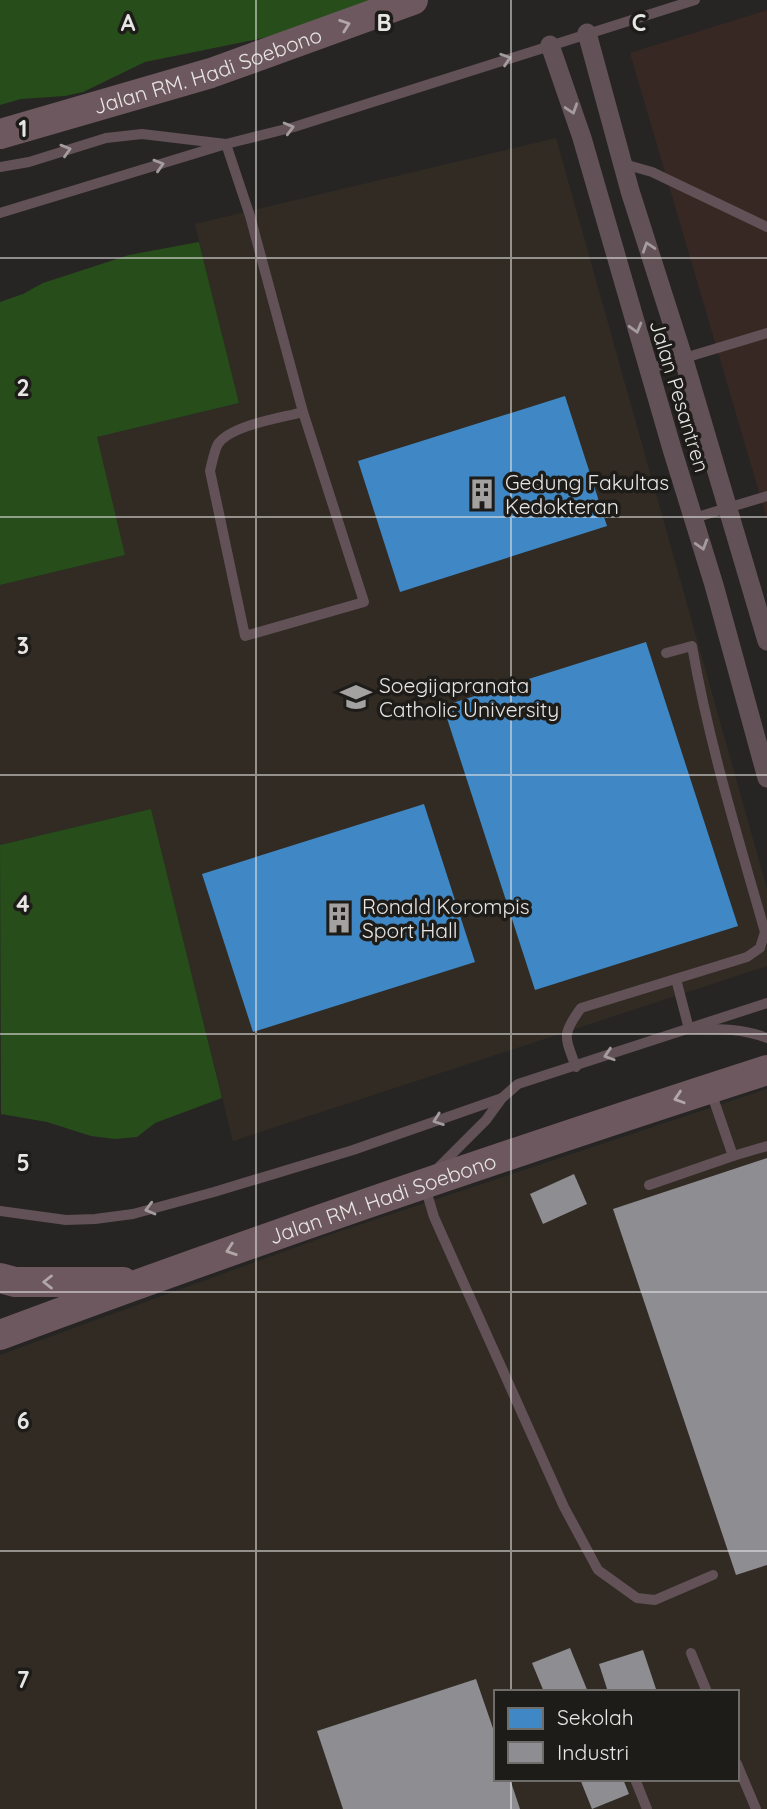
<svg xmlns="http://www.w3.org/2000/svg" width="767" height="1809" viewBox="0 0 767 1809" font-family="Quicksand,sans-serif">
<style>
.commercial{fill:#382823}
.built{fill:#312b24;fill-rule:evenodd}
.green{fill:#274d1b}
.schools{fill:#3f88c5}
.industry{fill:#8d8d92}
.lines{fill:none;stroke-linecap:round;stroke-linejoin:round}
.lane{stroke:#625157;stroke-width:10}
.street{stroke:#625157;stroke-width:19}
.primary{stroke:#6e585f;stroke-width:30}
.oneway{stroke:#b1a6a8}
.oneway2{stroke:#a49c9e}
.grid{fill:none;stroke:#e7e6e4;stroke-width:2;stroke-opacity:0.55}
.labels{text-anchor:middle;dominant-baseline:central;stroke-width:7;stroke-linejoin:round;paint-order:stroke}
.street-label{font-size:21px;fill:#e7e6e4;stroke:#1e1c19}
.poi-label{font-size:21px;fill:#e7e6e4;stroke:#1e1c19;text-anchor:start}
.grid-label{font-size:23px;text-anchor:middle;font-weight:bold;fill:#e7e6e4;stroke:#1e1c19;stroke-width:7;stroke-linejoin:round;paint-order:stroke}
</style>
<rect width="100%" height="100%" fill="#272523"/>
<path class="commercial" d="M767,10V519L630,53Z"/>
<g class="built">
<path d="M556,138L767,889V966L233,1141L151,809L0,845V585L125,555L96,437L239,403L195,224Z"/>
<path d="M767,1089V1809H0V1355L335,1233ZM496,1692H737V1779H496Z"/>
</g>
<g class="green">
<path d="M0,0H371L273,36L145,62L83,92L65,96L21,99L0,105Z"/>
<path d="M199,242L239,403L97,437L125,555L0,585V302L23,294L43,283L129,255Z"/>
<path d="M151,809L222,1098L155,1123L137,1137L115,1139L91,1136L47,1122L1,1114L0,845Z"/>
</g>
<g class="schools">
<path d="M565,396L607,526L400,592L358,461Z"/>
<path d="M646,642L738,926L535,990L443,706Z"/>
<path d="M424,804L475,962L253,1032L202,874Z"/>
</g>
<g class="industry">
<path d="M767,1158V1565L736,1575L613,1209Z"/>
<path d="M574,1174L587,1204L543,1224L530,1194Z"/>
<path d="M570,1648L588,1692H544L532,1663Z"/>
<path d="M643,1650L657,1692H608L599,1664Z"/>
<path d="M476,1679L496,1737V1779H510L520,1809H343L317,1731Z"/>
<path d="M580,1779H623L629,1794L592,1809Z"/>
</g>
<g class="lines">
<g class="lane">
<path d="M624,164L652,172L767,227"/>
<path d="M0,167L29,162L106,138L142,134L226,144L294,127L695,0"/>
<path d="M0,213L226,144L250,216L303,412L364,602L245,636L210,471C212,463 214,451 218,444C231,425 281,418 303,412"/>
<path d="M648,369L767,333"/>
<path d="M694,518L767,496"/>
<path d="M676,979L689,1029C717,1029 741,1028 767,1038"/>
<path d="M576,1067C565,1037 561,1035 581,1008L747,957L760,948L765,932C738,837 709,744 692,646L666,653"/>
<path d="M733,1156L767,1146"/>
<path d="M438,1168L486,1120L502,1098L518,1084L767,1003"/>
<path d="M649,1185L733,1156L711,1092"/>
<path d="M425,1187L434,1217L564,1507L598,1570L637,1598L655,1600L713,1575"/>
<path d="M0,1211L66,1220L95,1219L133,1214L214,1192L353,1150L502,1098"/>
<path d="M691,1653L707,1692"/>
<path d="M737,1764L756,1809"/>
<path d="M635,1779L647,1809"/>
</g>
<g class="street">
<path d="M587,33L630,191L683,357L767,641"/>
<path d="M550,45L582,138L672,449L714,585L767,778"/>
</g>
<g class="primary">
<path id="s1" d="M0,134L211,73L413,0"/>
<path d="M0,1278L15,1282H123"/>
<path id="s2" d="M0,1335C254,1240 510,1153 767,1070"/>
</g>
</g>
<defs><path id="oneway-chevron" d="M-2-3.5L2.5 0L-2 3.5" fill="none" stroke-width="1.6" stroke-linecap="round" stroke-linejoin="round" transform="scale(1.75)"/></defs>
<g class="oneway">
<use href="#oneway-chevron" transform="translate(345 25) rotate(-20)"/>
<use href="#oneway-chevron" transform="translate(679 1098) rotate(162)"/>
<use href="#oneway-chevron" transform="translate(231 1250) rotate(161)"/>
<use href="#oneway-chevron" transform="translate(48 1282) rotate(-180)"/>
</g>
<g class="oneway2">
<use href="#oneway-chevron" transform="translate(506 59) rotate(-18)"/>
<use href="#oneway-chevron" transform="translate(572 109) rotate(72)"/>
<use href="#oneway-chevron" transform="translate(289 128) rotate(-15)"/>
<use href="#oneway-chevron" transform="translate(66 150) rotate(-17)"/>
<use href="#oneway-chevron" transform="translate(159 165) rotate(-17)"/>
<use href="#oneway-chevron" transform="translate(648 247) rotate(-108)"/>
<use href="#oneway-chevron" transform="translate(636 328) rotate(74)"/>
<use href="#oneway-chevron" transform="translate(702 545) rotate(73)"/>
<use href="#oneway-chevron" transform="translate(609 1055) rotate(162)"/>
<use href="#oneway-chevron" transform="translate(438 1120) rotate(160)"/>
<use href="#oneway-chevron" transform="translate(150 1209) rotate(165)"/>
</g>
<path class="grid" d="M256,0V1809M511,0V1692M0,258H767M0,517H767M0,775H767M0,1034H767M0,1292H767M0,1551H767M511,1779V1809"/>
<defs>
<g id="building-bare" transform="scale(2.415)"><path d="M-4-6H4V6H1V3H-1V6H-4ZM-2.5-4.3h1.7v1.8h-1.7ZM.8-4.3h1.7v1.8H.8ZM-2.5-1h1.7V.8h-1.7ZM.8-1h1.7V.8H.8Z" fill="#a4a2a0" stroke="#1e1c19" stroke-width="2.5" paint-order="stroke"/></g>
<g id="university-bare" transform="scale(2.415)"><path d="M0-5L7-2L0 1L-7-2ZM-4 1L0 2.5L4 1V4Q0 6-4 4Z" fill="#a4a2a0" stroke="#1e1c19" stroke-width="2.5" paint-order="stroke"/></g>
</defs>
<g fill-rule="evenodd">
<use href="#building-bare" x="482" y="494"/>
<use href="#university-bare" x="356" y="697"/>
<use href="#building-bare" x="339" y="918"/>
</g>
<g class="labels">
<g class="street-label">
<text stroke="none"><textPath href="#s1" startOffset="217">Jalan RM. Hadi Soebono</textPath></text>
<text transform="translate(680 396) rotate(73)">Jalan Pesantren</text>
<text stroke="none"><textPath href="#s2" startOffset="406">Jalan RM. Hadi Soebono</textPath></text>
</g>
<g class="poi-label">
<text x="505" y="482">Gedung Fakultas<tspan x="505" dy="24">Kedokteran</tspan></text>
<text x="379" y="685">Soegijapranata<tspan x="379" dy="24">Catholic University</tspan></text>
<text x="362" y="906">Ronald Korompis<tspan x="362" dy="24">Sport Hall</tspan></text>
</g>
</g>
<g class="grid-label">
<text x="128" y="31">A</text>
<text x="384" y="31">B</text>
<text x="639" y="31">C</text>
<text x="23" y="137">1</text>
<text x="23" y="396">2</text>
<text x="23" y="654">3</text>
<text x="23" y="912">4</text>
<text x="23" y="1171">5</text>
<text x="23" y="1429">6</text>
<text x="23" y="1688">7</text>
</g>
<rect x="494" y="1690" width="245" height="91" fill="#1e1c19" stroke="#6e6d6a" stroke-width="2"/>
<rect x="508" y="1708" width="35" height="21" fill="#3f88c5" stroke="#6e6d6a" stroke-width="2"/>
<text x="557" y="1725" font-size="21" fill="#e7e6e4">Sekolah</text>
<rect x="508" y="1742" width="35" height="21" fill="#8d8d92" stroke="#6e6d6a" stroke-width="2"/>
<text x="557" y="1760" font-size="21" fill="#e7e6e4">Industri</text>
</svg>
